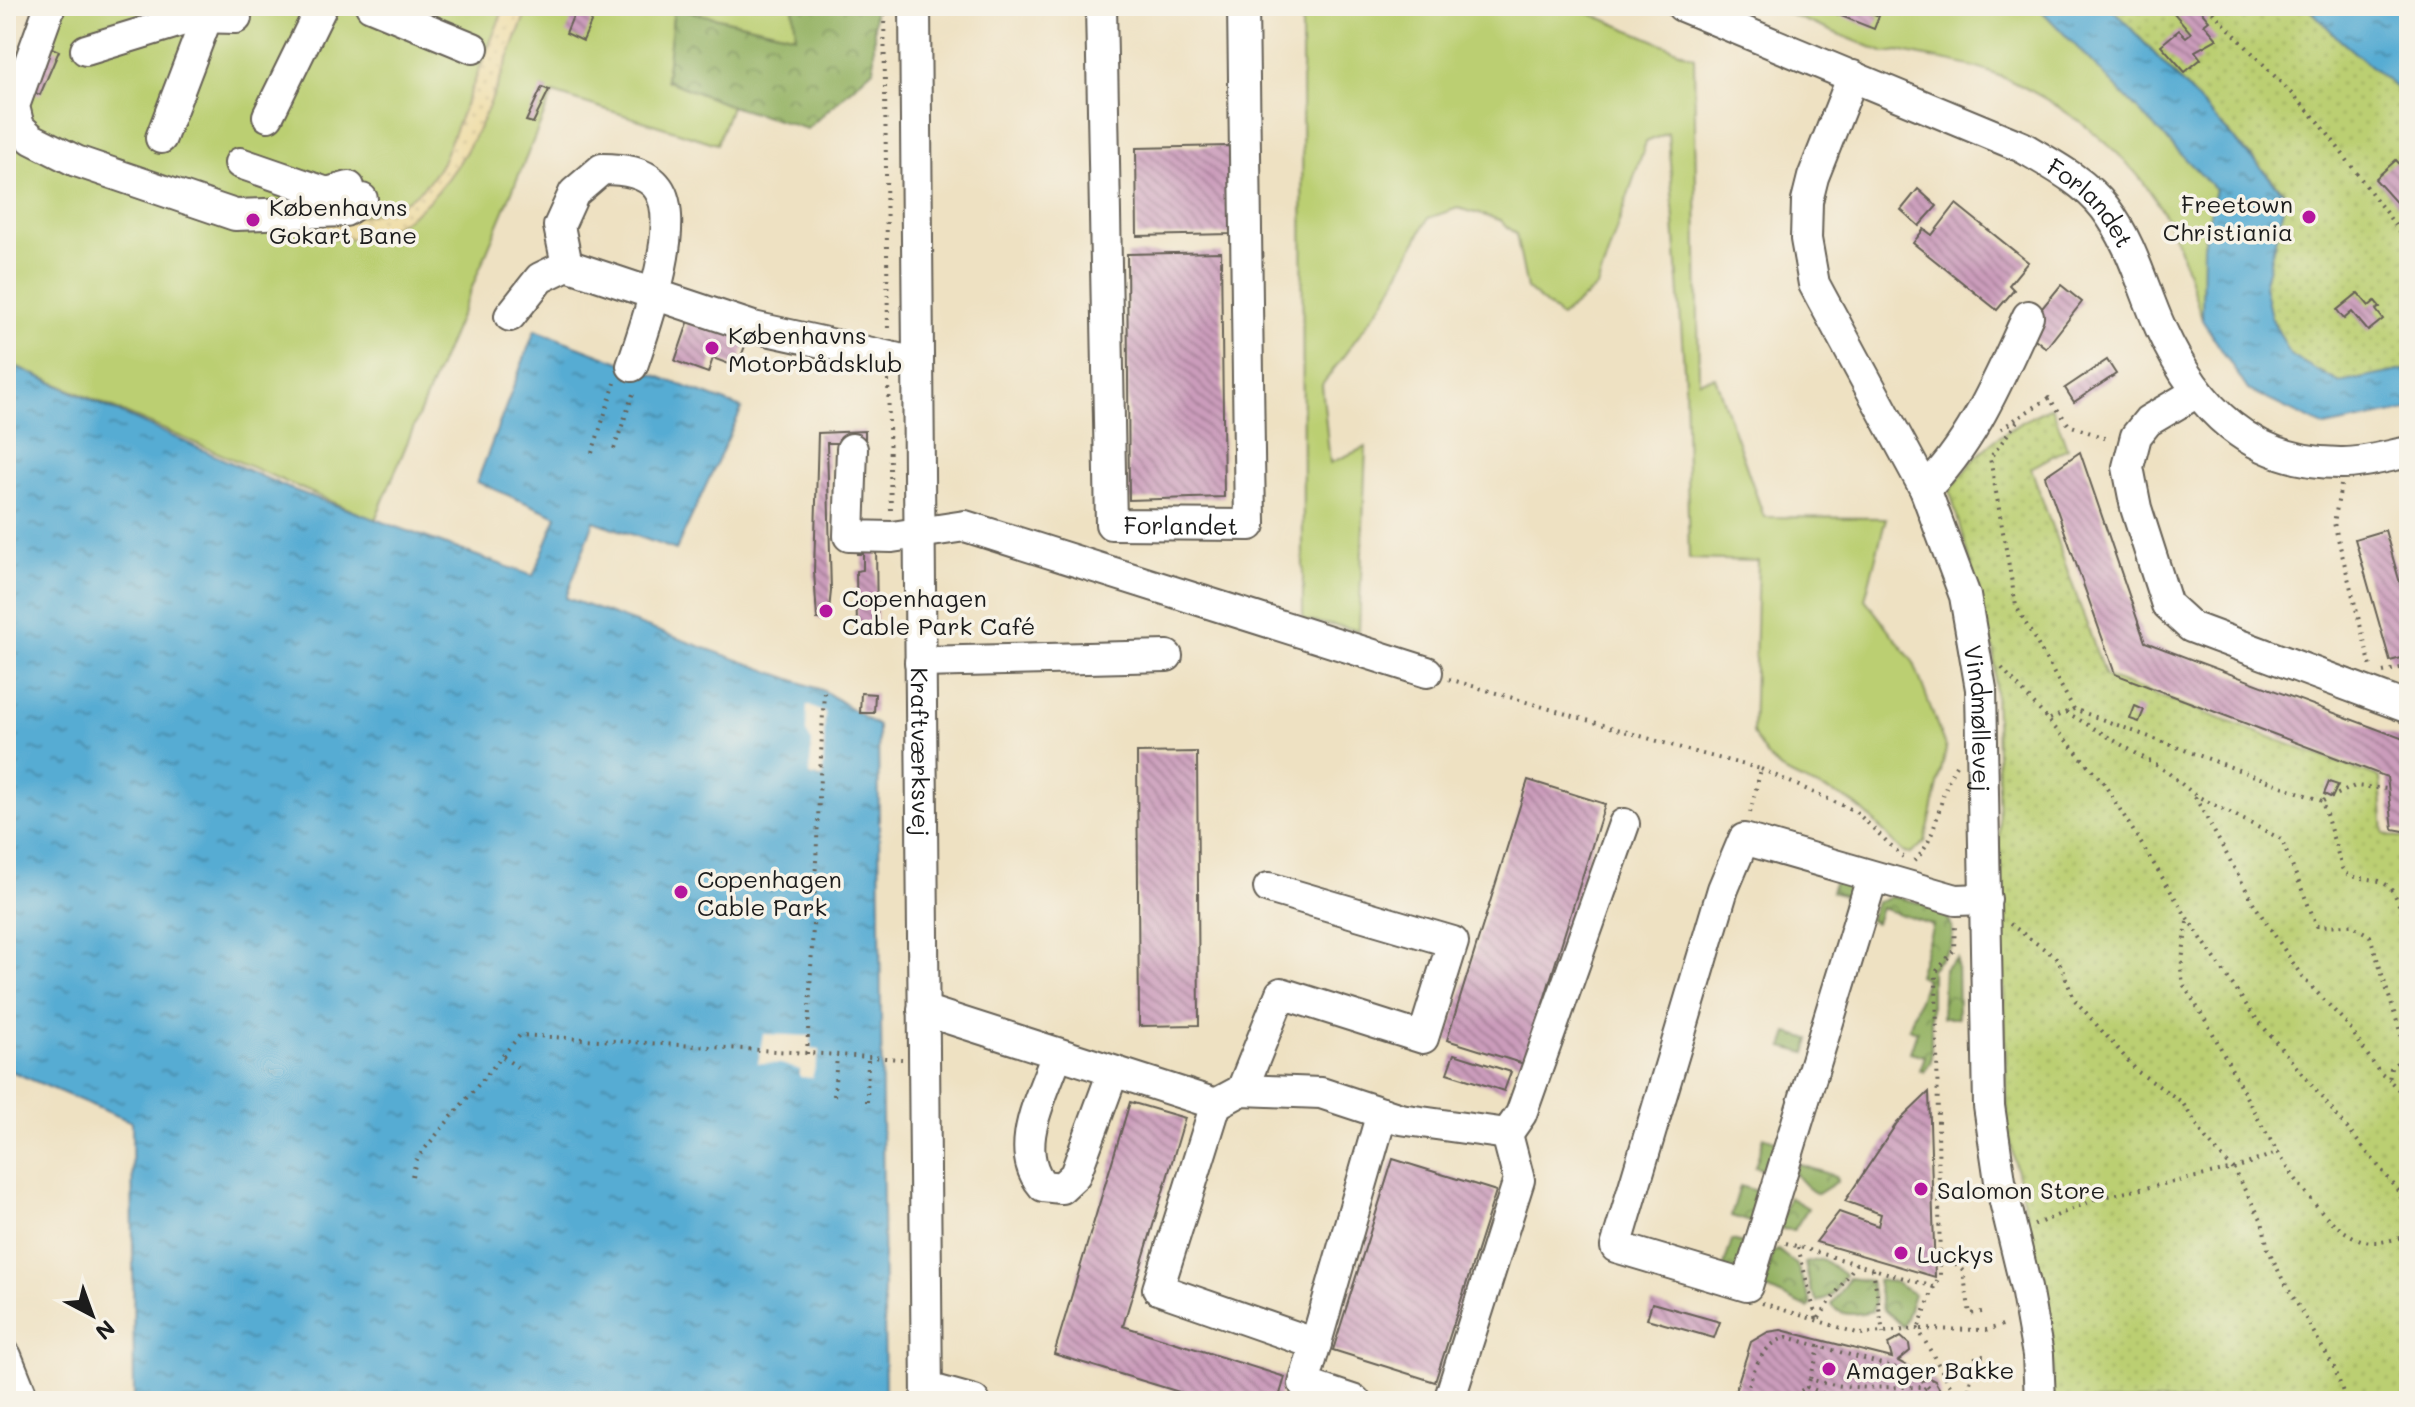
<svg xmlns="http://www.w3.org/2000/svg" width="2415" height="1407" viewBox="0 0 2415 1407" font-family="Mali,sans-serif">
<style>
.green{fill:#bbcf72;stroke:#6c7647;stroke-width:2}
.forest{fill:url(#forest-crowns);stroke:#586740;stroke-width:2}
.sand{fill:url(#sand-dots);stroke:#857b5d;stroke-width:2}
.park{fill:url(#park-dots);stroke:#6c7647;stroke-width:2}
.water{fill:url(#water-ripples);stroke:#3a6478;stroke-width:2}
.pier{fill:#eee1c2}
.building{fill:url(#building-back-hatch)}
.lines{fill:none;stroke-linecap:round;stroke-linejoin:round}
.minor-casing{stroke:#666156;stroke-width:34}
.path{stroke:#666156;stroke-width:4;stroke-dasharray:2 6;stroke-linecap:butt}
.minor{stroke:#fff;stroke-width:30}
.poi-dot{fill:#b5179e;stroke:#f7f3e8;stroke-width:3}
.labels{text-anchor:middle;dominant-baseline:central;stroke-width:7;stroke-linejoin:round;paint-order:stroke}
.poi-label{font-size:24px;fill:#1c1c1c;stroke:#f7f3e8;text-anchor:start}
.street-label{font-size:24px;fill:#1c1c1c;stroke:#f7f3e8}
</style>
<defs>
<pattern id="forest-crowns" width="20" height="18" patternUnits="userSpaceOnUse" patternTransform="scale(2)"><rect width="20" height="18" fill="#94b264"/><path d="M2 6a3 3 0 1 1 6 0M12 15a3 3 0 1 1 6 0" fill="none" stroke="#789052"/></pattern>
<pattern id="sand-dots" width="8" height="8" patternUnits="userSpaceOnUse" patternTransform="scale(2)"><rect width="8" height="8" fill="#eeda9e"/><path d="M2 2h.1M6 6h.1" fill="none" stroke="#ccba88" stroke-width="1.8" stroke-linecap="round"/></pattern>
<pattern id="park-dots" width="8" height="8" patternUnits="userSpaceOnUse" patternTransform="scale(2)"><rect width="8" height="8" fill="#bbcf72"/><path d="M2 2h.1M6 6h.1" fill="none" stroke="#a0b162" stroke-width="1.8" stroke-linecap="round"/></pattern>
<pattern id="water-ripples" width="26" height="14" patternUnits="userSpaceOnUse" patternTransform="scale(2)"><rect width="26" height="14" fill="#57acd3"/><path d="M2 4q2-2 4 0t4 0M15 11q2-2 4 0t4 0" fill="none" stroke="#478baa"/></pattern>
<pattern id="building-back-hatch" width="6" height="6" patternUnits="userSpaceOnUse" patternTransform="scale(2)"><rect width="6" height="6" fill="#cb9cbb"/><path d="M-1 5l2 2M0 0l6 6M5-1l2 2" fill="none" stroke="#a47e97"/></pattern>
</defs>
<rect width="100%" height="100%" fill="#f7f3e8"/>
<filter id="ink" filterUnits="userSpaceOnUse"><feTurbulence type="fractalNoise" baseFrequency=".0125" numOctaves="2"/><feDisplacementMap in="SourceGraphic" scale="16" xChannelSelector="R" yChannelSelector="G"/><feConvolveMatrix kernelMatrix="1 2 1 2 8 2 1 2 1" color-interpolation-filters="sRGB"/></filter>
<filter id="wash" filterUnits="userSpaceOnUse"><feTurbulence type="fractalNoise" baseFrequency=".006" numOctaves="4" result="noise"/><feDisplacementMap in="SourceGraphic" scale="32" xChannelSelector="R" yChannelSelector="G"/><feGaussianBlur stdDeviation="1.8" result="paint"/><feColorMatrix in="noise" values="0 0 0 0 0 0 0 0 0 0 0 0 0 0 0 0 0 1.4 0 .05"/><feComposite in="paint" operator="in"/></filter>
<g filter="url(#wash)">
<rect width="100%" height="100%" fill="#eee1c2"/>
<g class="green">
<path d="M42,6H793L797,36L674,8L666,80L731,106L717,144L553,93L375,520L6,362V99Z"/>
<path d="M1302,6H1572L1694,57L1699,381L1715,377L1764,517L1886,518L1865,599L1914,663L1946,749L1925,842L1911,854L1903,852C1886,836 1868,811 1848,800C1807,779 1774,780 1753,733L1758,561L1689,559L1685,383L1668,133L1646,142L1597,287L1561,317L1527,289L1516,234L1500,220L1458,208L1428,218L1385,300L1322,385L1330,463L1366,447L1359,630L1303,620Z"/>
<path d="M1769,6H2037L2215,189L2203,245L2202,320C2189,276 2177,228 2149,190C2114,140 2045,92 1989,72C1960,61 1929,59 1899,51L1885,53Z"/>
</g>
<g class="forest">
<path d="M793,6H874V68L807,129L731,106L666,80L674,8L796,36Z"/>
<path d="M1835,878L1854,886L1849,914L1841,912L1845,896L1831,892Z"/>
<path d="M1891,896C1923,905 1960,904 1951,947L1931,969V1061L1924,1072L1920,1070L1925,1056L1910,1052L1917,1031L1909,1028L1926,979L1918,975L1933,925L1881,908L1876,923L1869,920L1876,902Z"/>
<path d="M1957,958L1958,1018H1942L1944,969Z"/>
<path d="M1788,1033L1810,1039L1806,1053L1783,1047Z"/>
<path d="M1764,1137L1778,1142L1769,1171L1755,1167Z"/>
<path d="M1797,1164L1836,1176L1838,1181L1818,1194C1808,1190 1800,1181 1794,1172Z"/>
<path d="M1740,1186L1763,1193L1754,1223L1731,1216Z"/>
<path d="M1789,1197L1808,1208L1794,1230L1782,1229L1779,1225Z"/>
<path d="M1732,1240L1747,1244L1738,1273L1723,1269Z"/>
<path d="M1778,1250L1797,1265L1811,1305L1808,1308L1765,1288L1772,1253Z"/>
<path d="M1822,1259L1845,1275L1832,1295L1818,1302L1811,1292L1805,1263Z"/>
<path d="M1849,1278L1870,1281L1875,1303L1872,1311C1855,1314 1843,1318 1831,1305Z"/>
<path d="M1877,1280L1894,1282L1914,1294L1903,1327L1882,1308Z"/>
</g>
<path class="sand" d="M505,6H529C495,86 462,215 365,237C344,242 320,237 298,234L300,219C356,219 412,218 442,162Z"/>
<g class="park">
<path d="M2110,6H2307L2340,40L2409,99V369L2340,383L2291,356L2271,317L2264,286L2286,194Z"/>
<path d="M2052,407L2067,448L2031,468L2105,676L2380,778L2384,834L2409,839V1401H2053L2052,1330L2008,1131L1994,651L1950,491C1979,448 2004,428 2052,407Z"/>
</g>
<g class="water">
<path d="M2037,6H2110L2286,195L2264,286L2271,317L2291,356L2340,383L2409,369V410L2325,427L2248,390L2202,320L2203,245L2215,189Z"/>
<path d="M2307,6H2409V99L2340,40Z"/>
<path d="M535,330L742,408L676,550L594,521L566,598L824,691L878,726L885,1401H134L132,1122L6,1069V362L288,488L533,576L557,516L477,482Z"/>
</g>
<g class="pier">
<path d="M807,705L825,713L823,777L809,776L812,742L806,732Z"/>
<path d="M763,1034L811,1036V1049L820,1050L812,1078L800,1077V1070L781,1064L758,1063Z"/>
</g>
<g id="blocks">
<g class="building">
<path d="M572,6H598L583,41L566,33L574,14L569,12Z"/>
<path d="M1834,6H1855L1879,16L1874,29L1831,12Z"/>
<path d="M2168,6H2197L2209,20L2204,24L2217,39L2195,51L2201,59L2185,72L2161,45L2179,30L2186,37L2191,33Z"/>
<path d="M45,45L59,51L40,95L27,89Z"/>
<path d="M542,87L549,90L533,123L526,121Z"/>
<path d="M1229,146L1231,234L1137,236L1136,148Z"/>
<path d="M2396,160L2409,174V217L2375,179Z"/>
<path d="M1918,189L1937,206L1919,226L1901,210Z"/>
<path d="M1956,204L2028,262L2009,285L2014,290L1997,310L1913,243L1924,229L1932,235Z"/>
<path d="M1221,252L1224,497L1129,500L1127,254Z"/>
<path d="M2061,285L2082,302L2046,348L2024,330Z"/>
<path d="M2358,293L2369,306L2375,301L2380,307L2376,310L2383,319L2368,331L2352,312L2344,319L2337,310Z"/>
<path d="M690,317L748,338L737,367L713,358L708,373L675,361Z"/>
<path d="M2107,360L2116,374L2074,402L2065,388Z"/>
<path d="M865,431V443H827L831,591L828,619H817L814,571L818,433Z"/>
<path d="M2080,452L2145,642L2409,741V832L2393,829L2387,777L2115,674L2045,476Z"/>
<path d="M2385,530L2409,615V656L2390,661L2355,539Z"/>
<path d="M876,543L877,629H857L856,571L863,570V554H857L856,544Z"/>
<path d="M861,693L875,694L874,713H860Z"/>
<path d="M2135,706L2144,710L2139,722L2130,719Z"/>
<path d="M1197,752L1199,1025L1139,1026L1137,753Z"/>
<path d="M1528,780L1605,804L1524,1064L1447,1040Z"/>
<path d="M2329,782L2338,785L2332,798L2324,794Z"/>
<path d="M1454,1054L1511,1072L1504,1091L1447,1073Z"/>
<path d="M1929,1092L1935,1277L1816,1242L1839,1212L1878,1226L1881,1214L1845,1201L1897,1123Z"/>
<path d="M1130,1102L1185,1118L1123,1326L1285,1377L1278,1401H1209L1054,1354Z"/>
<path d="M1393,1159L1496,1191L1435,1382L1333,1350Z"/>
<path d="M1652,1303L1720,1322L1714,1338L1647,1319Z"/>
<path d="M1781,1330L1892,1358L1888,1344L1901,1337L1909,1344L1910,1351L1898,1361L1935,1381L1940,1390L1939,1401H1732L1751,1342L1768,1332Z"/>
</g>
</g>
</g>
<g filter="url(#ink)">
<use href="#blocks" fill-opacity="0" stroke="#666156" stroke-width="2"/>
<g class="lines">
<g class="minor-casing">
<g id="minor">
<path d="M50,6L14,106L19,127L32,139L76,161L235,215L345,211L362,199"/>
<path d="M371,6L473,48"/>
<path id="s1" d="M915,6L927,1401"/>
<path id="s2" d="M1101,6L1111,524L1250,525L1243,6"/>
<path id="s3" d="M1682,6L2022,147C2051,164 2084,181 2105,208C2133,245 2142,287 2161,329C2197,408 2251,464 2343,463C2365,463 2388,456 2409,452"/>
<path d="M86,50L194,17L236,18"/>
<path id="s4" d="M1853,76L1813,177L1807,201L1806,239L1814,284L1925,489L1965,596L1981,689L1989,1106L2000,1181L2026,1288L2038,1355L2040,1401"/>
<path d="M268,116L322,6"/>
<path d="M161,138L207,17"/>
<path d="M240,163L327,193L349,187"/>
<path d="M567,265L559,226L574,193L602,169C621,169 646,171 658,188C683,222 645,328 632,366"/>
<path d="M510,316L540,278L567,265L753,327L917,363"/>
<path d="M2197,392L2148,421L2136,436L2128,467L2136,508L2167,605L2191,627L2409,708"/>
<path d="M852,449L849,536L892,537L965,526L1427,672"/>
<path d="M1925,489C1973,443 2000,376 2028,316"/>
<path d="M920,662L1167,656"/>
<path d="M1872,878L1747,1286L1616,1247L1723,889L1744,839L1956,900L1986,899"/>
<path d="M923,1010L1216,1104L1242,1090L1321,1093L1400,1119L1507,1134L1521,1114L1624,824"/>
<path d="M1057,1054C1043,1095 1011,1149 1043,1186L1061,1188L1075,1175L1113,1072"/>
<path d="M1242,1090L1281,993L1423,1038L1453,942L1269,888"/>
<path d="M1216,1104L1158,1289L1316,1344"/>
<path d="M6,1356L24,1401"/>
<path d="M927,1388L974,1401"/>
<path d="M1355,1401L1304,1384L1382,1113"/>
<path d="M1449,1401L1519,1180L1507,1134"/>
</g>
</g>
<g class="path">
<path d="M884,6L888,332"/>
<path d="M2207,6L2319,122L2409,244"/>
<path d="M888,380L891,512"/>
<path d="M2001,429L2020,416"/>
<path d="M614,449L634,391"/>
<path d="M592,453L615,383"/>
<path d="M2341,485L2334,523L2371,667"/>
<path d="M2002,668L2103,782L2188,919L2251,1012L2399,1191L2409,1225"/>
<path d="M2383,672L2409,666"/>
<path d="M1449,679L1691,751L1761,769L1749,817"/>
<path d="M2074,709L2016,606L1990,458L2022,415L2049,398L2069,425L2110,440"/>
<path d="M2066,712L2166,771L2195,795L2281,839L2317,926L2352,925L2370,936L2404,1044L2409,1049"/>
<path d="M2050,719L2074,709L2322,801L2343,871C2355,880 2365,877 2379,881C2403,889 2402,926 2409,947"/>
<path d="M1761,769L1855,811L1903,857"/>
<path d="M2195,797L2254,904L2303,978L2347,1024L2379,1072L2389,1080"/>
<path d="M2323,801L2355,786L2389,789"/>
<path d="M1914,861C1940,838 1937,795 1956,765"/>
<path d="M2187,922L2181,969L2183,984C2195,1004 2208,1023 2218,1043C2245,1094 2305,1221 2361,1240C2377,1245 2393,1240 2409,1235"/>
<path d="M2010,924L2058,959L2074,999L2138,1072L2182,1102L2206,1139L2233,1169L2262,1221L2268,1249L2282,1278L2335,1369L2346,1401"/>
<path d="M2409,1052L2391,1068L2389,1080L2409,1100"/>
<path d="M807,1054L824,691"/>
<path d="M503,1057L517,1067"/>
<path d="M834,1096L837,1056"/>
<path d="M867,1102L868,1057"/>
<path d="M412,1176L417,1158L520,1035L902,1059"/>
<path d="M2034,1225L2099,1198L2233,1169L2279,1152"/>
<path d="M1786,1243L1934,1287L1940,1275L1936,972L1954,950L1955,922"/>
<path d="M1798,1247L1817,1321L1856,1264"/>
<path d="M1940,1263H1955L1963,1271L1970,1314L1982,1312"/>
<path d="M1873,1269L1883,1333"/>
<path d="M1934,1287L1918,1329L1987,1330L2006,1324"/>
<path d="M1762,1303L1860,1334L1918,1329L1957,1397L1956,1401"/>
<path d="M1820,1346L1810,1379C1852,1392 1883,1386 1926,1387L1910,1401"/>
<path d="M1810,1379L1807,1387L1843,1401"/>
<path d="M1794,1395L1807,1387"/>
<path d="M1957,1397L1967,1395L1976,1356H1987"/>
<path d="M1744,1401C1752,1375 1758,1346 1787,1337L1917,1374L1929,1388V1401"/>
</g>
<use href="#minor" class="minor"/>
</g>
</g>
<g class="poi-dot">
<circle cx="2309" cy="217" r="8"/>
<circle cx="253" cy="220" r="8"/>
<circle cx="712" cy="348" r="8"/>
<circle cx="826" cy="611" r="8"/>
<circle cx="681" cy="892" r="8"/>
<circle cx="1921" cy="1189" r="8"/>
<circle cx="1901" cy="1253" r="8"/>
<circle cx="1829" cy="1369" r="8"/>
</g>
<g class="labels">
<g class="poi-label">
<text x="2293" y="203" text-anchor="end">Freetown<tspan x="2293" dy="28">Christiania</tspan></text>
<text x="269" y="206">Københavns<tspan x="269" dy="28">Gokart Bane</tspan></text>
<text x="728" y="334">Københavns<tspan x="728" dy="28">Motorbådsklub</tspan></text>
<text x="842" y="597">Copenhagen<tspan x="842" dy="28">Cable Park Café</tspan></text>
<text x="697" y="878">Copenhagen<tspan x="697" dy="28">Cable Park</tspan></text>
<text x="1937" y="1189">Salomon Store</text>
<text x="1917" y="1253">Luckys</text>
<text x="1845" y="1369">Amager Bakke</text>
</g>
<g class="street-label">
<text stroke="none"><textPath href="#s3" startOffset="458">Forlandet</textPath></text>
<text stroke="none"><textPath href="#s2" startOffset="588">Forlandet</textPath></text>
<text stroke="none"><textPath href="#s4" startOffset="688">Vindmøllevej</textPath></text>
<text stroke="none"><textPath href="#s1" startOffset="746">Kraftværksvej</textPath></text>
</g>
</g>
<rect width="2415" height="1407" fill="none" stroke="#f7f3e8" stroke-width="32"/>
<g transform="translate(92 1315) rotate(139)" stroke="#f7f3e8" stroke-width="6" paint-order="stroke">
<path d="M0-6L14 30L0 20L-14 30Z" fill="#1c1c1c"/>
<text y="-12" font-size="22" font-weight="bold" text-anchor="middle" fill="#1c1c1c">N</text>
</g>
</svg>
